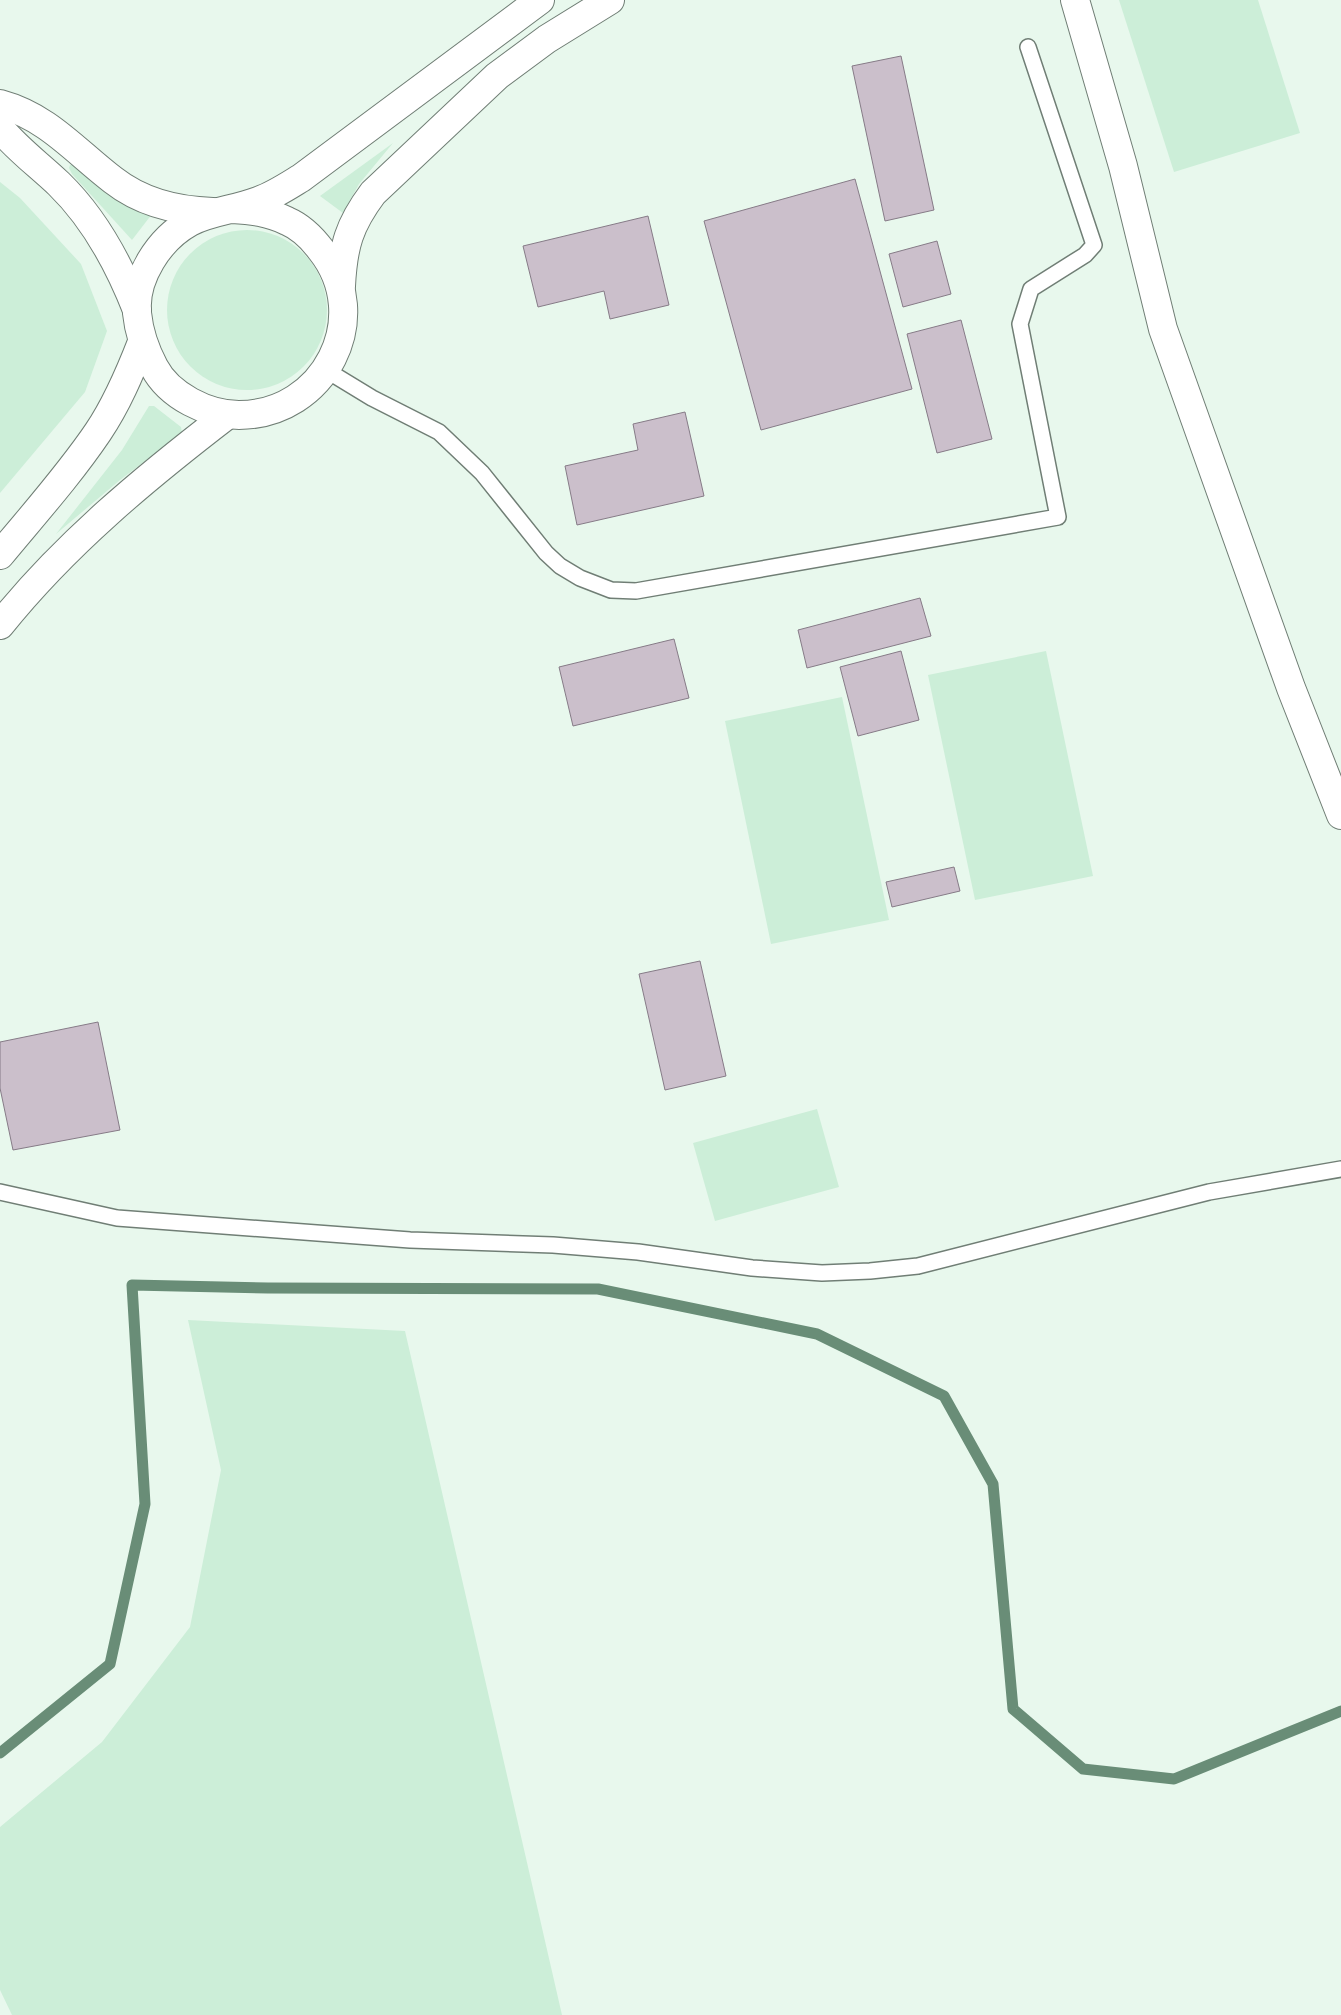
<svg xmlns="http://www.w3.org/2000/svg" width="1341" height="2015" viewBox="0 0 1341 2015" font-family="Lato,sans-serif">
<style>
.green{fill:#cceed8}
.lines{fill:none;stroke-linecap:round;stroke-linejoin:round}
.stream{stroke:#698d77;stroke-width:11}
.building{fill:#cbbfcb;stroke:#867b87}
.service-casing{stroke:#707e75;stroke-width:18}
.minor-casing{stroke:#707e75;stroke-width:30}
.tertiary-casing{stroke:#707e75;stroke-width:30}
.service{stroke:#fff;stroke-width:15}
.minor{stroke:#fff;stroke-width:28}
.tertiary{stroke:#fff;stroke-width:28}
</style>
<rect width="100%" height="100%" fill="#e8f8ed"/>
<g class="green">
<path d="M1119,0H1258L1300,133L1174,172Z"/>
<path d="M393,143L359,184L343,213L320,196Z"/>
<path d="M75,163L152,214L132,240L72,174L69,168L70,165Z"/>
<path d="M0,182L20,198L81,264L107,331L85,392L0,493Z"/>
<circle cx="247" cy="310" r="80"/>
<path d="M149,406H154L181,427L182,433L120,480L56,534L122,450Z"/>
<path d="M1046,651L1093,876L975,900L928,675Z"/>
<path d="M842,697L889,920L771,944L725,721Z"/>
<path d="M817,1109L839,1187L715,1221L693,1143Z"/>
<path d="M188,1320L405,1331L562,2015H12L0,1990V1827L102,1742L190,1627L221,1470Z"/>
</g>
<g class="lines">
<path class="stream" d="M0,1753L110,1664L145,1504L132,1285L268,1288L598,1289L817,1334L944,1396L993,1484L1013,1709L1083,1769L1174,1779L1341,1711"/>
</g>
<g class="building">
<path d="M901,56L934,210L885,221L852,66Z"/>
<path d="M855,179L912,389L761,430L704,221Z"/>
<path d="M648,216L669,305L610,319L604,291L538,307L523,246Z"/>
<path d="M937,241L951,294L903,307L889,254Z"/>
<path d="M961,320L992,439L937,453L907,334Z"/>
<path d="M685,412L704,496L577,525L565,466L638,450L633,424Z"/>
<path d="M920,598L931,636L807,668L798,630Z"/>
<path d="M674,639L689,698L573,726L559,667Z"/>
<path d="M901,651L919,720L858,736L840,667Z"/>
<path d="M954,867L960,891L892,907L886,882Z"/>
<path d="M700,961L726,1076L665,1090L639,974Z"/>
<path d="M98,1022L120,1130L13,1150L0,1088V1042Z"/>
</g>
<g class="lines">
<g class="service-casing">
<g id="service">
<path d="M326,370L372,398L439,432L482,473L546,553L560,566L580,578L611,590L636,591L1058,517L1020,324L1031,289L1085,255L1094,245L1028,47"/>
<path d="M0,1192L117,1218L410,1240L553,1245L638,1252L752,1268L822,1273L870,1271L918,1266L1209,1192L1341,1169"/>
</g>
</g>
<g class="minor-casing">
<path id="minor" d="M1075,0L1123,166L1163,329L1291,688L1341,815"/>
</g>
<g class="tertiary-casing">
<g id="tertiary">
<path d="M0,104C48,117 75,151 113,180C141,202 178,211 213,212"/>
<path d="M0,128C17,149 39,165 59,184C95,219 119,264 137,310"/>
<path d="M232,209C251,210 269,212 287,221C301,227 312,238 321,250C375,318 324,415 239,415C208,415 169,396 154,367C145,350 139,333 137,313C134,278 159,239 190,222C211,211 235,210 258,201C273,196 288,186 301,178L540,0"/>
<path d="M341,286C343,246 349,225 373,193L497,76L547,39L610,0"/>
<path d="M0,555C33,515 69,475 98,432C117,404 130,373 142,342"/>
<path d="M0,625C65,544 145,478 227,415"/>
</g>
</g>
<use href="#service" class="service"/>
<use href="#minor" class="minor"/>
<use href="#tertiary" class="tertiary"/>
</g>
</svg>
